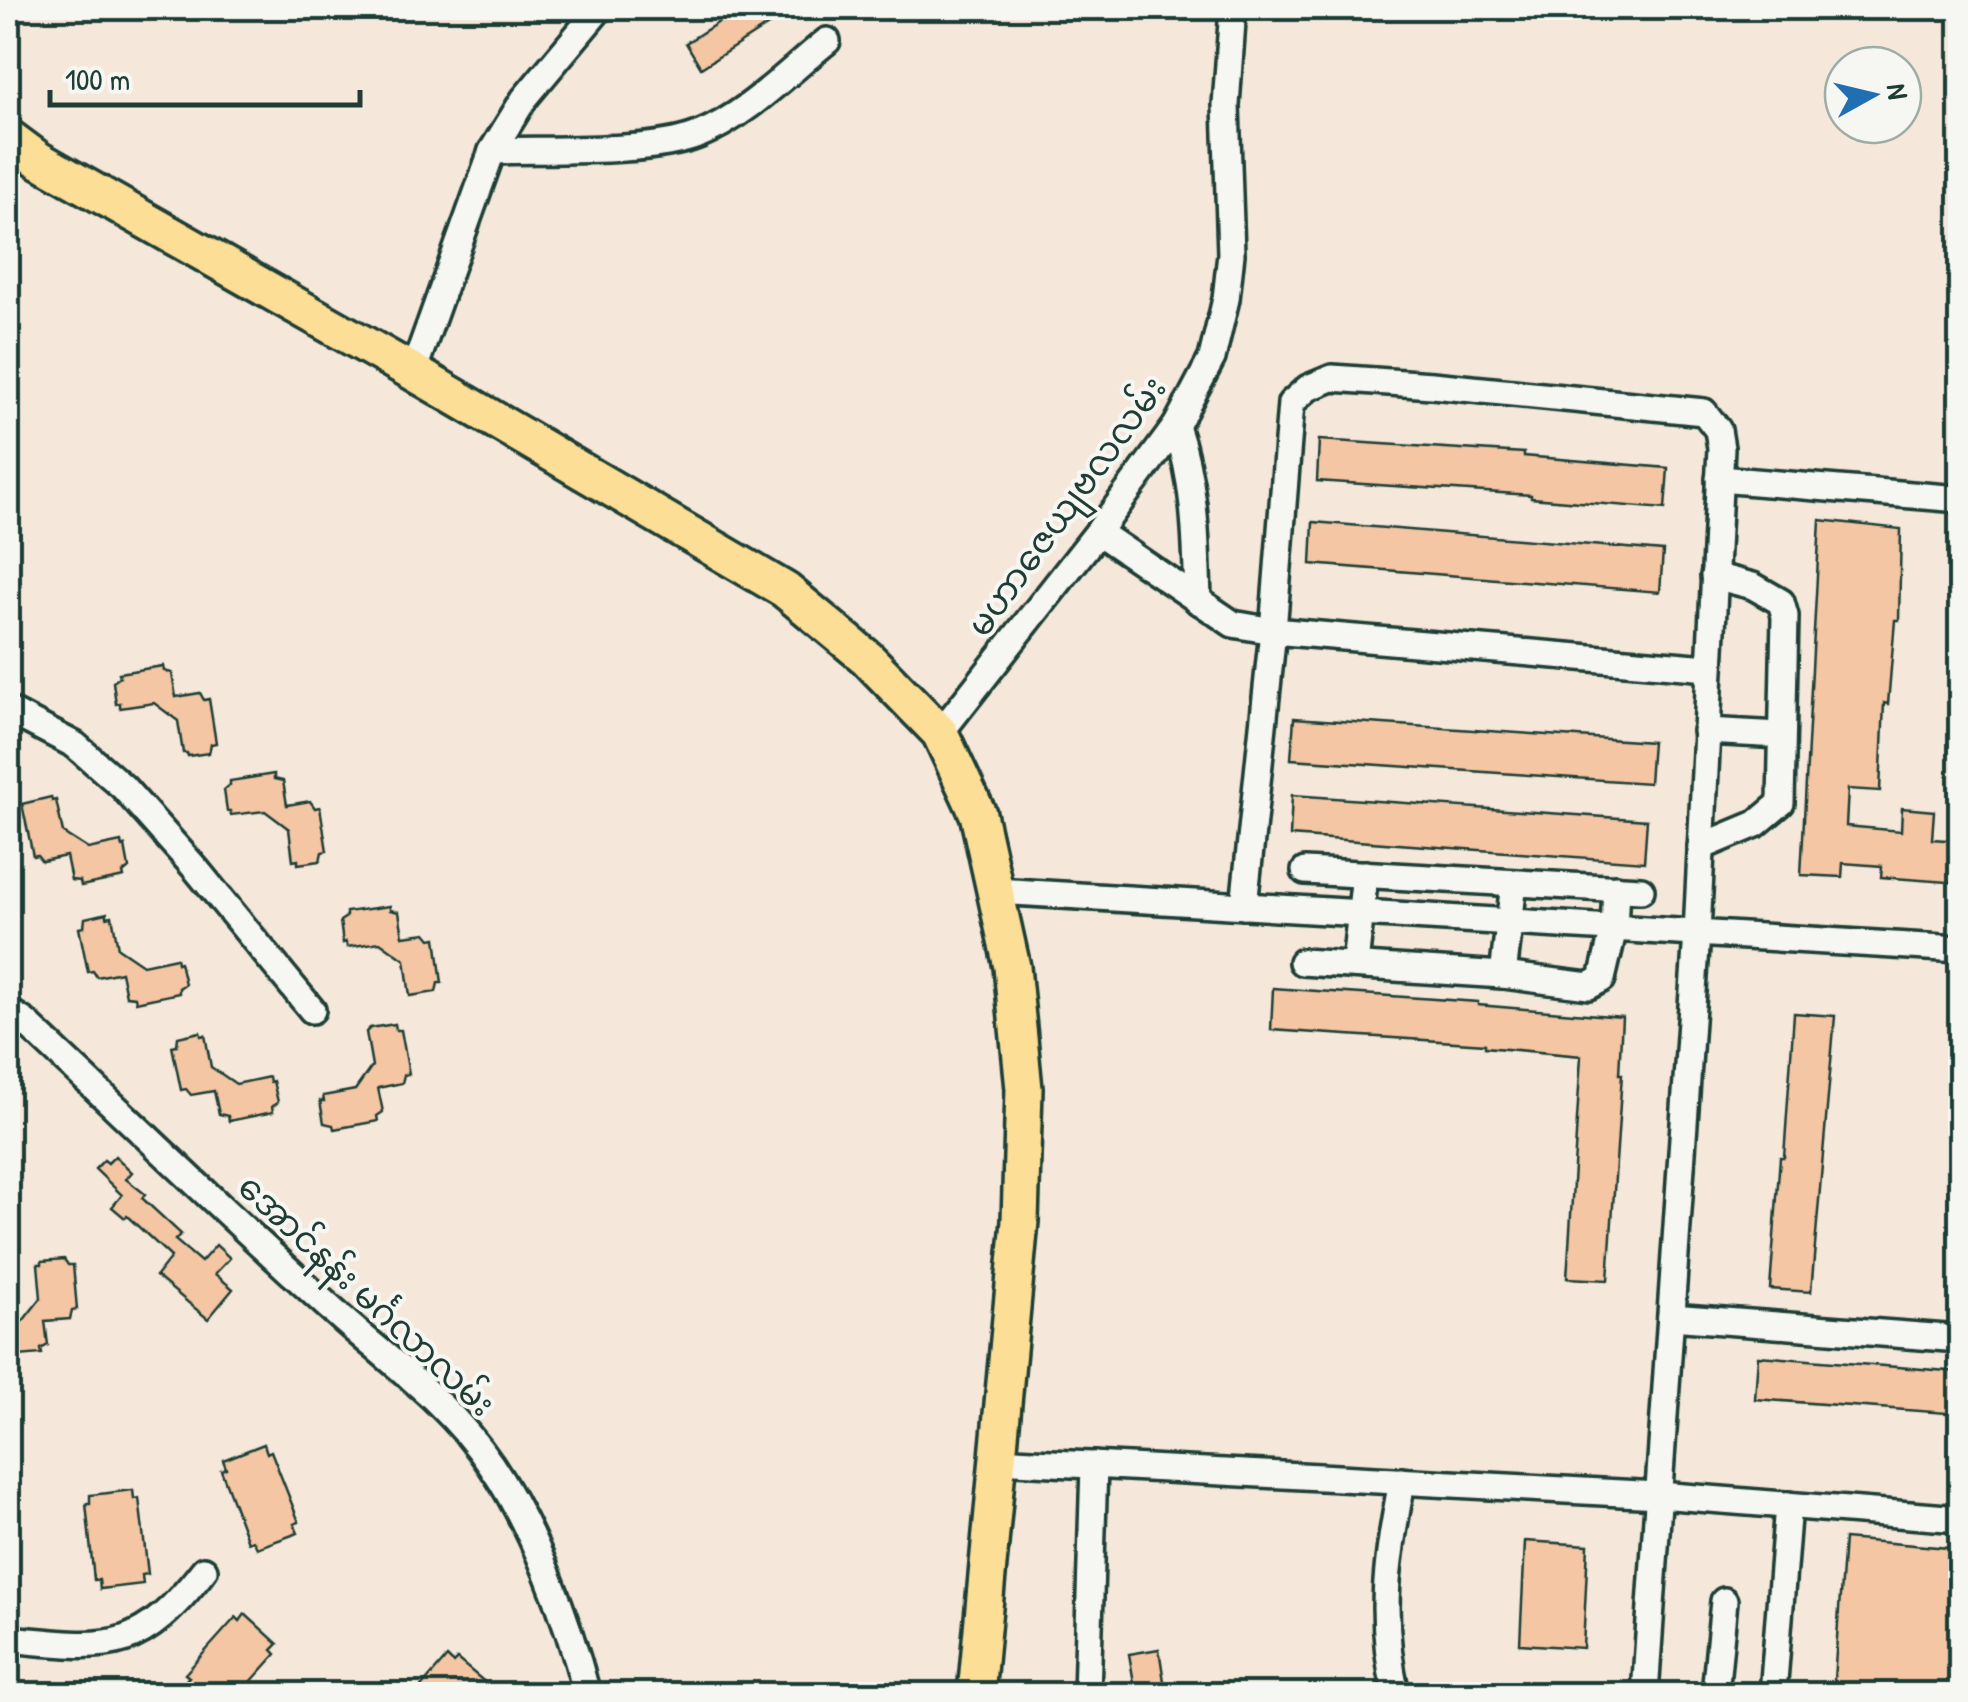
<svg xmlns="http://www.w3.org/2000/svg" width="1968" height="1702" viewBox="0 0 1968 1702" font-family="'Patrick Hand','Noto Sans Myanmar',sans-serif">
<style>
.building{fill:#f4c6a4;stroke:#1f3d34;stroke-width:2.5}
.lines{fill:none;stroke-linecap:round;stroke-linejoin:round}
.minor-casing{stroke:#1f3d34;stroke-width:32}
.highway-casing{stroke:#1f3d34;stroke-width:42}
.minor{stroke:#f6f6f2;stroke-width:25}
.highway{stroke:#fdde96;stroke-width:35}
.labels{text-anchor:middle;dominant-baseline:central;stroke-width:8;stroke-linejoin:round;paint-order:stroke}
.street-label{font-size:35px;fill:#1f3d34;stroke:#f6f6f2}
</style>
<rect width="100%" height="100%" fill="#f5e8db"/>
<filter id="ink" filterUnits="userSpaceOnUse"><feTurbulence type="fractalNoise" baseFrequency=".01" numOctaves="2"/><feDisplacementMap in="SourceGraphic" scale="20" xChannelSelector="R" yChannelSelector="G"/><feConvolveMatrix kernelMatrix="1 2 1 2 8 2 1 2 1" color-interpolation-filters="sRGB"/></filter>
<g filter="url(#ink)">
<g class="building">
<path d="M741,8H795L701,68L686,43Z"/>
<path d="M1319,440L1524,453V456L1668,468L1665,509L1531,498V495L1317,481Z"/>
<path d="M1820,520L1901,529L1899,620H1895L1888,704L1884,703L1880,791L1848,789L1846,826L1901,831L1902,808L1934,811L1932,839L1960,841V883L1881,877L1882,866L1843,863L1842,877L1801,875Z"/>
<path d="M1313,522L1663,551L1660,592L1311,564Z"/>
<path d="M163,666L164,671L172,673L176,697L200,693L204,700L209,699L216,743L211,744L209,753L188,756L187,753H183L178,721L154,703L120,708V703L116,704L113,682L120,677L119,673Z"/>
<path d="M1294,718L1652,742L1649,783L1291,759Z"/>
<path d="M274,774V779L283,781L287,805L310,801L315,808L320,807L327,851L322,852L320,861L298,864V860L293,861L289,829L265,811L231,815L230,811H227L224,790L230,785V781Z"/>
<path d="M1292,795L1647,820L1644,862L1290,836Z"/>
<path d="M51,797L52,801L56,800L63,833L88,849L121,842L122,847L125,846L129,868L123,873L124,877L81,886L80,881L71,880L66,856L42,861L37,855L33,856L22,804Z"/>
<path d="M390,906V910L399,912L403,936L426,933L431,939L436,938L442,983H438L436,992L410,996L405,960L380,942L347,947L346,942L343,943L340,921L346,917V912Z"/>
<path d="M107,913V917L112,916L118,948L143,965L176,958L177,963L180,962L185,984L179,988V993L136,1002L135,997L126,996L121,972L97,977L93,971L88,972L79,928L84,927L85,918Z"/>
<path d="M1273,988L1478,1002V1005L1622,1017L1619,1074H1622L1608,1280L1567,1278L1581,1056L1485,1047V1044L1271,1030Z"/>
<path d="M1794,1013L1835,1016L1811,1292L1770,1289L1780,1157H1784Z"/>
<path d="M395,1024L396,1030H401L409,1074L404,1075L402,1083L378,1088L383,1112L377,1116L378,1121L334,1129L333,1125L324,1123L320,1101H324L323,1096L355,1090L372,1066L366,1032L370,1028Z"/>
<path d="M200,1032L201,1036L205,1035L211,1067L236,1084L269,1077L270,1082L273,1081L278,1102L272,1107L273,1112L229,1121L228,1116L219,1114L214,1091L191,1095L186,1089L181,1090L172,1046L177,1045L178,1037Z"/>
<path d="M115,1156L132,1172L126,1179L145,1194L142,1198L181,1234L175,1240L201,1262L216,1245L230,1258L215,1274L233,1289L208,1319L156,1276L171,1257L127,1216L125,1218L112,1207L122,1195L95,1169L104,1160L108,1163Z"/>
<path d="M64,1259L68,1265H73L77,1309L72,1310L70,1319L45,1321L48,1345L41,1349L42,1354L8,1357V1323L22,1322L41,1298L38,1264H42V1261Z"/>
<path d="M1758,1356L1960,1372V1414L1755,1399Z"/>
<path d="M264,1444L267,1453L271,1451L299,1522L294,1524L298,1533L257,1548L253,1540L248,1542L221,1470L226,1468L223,1460Z"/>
<path d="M133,1490L134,1499L139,1498L148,1574L142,1575L143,1584L100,1589L99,1580H94L86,1504H90V1495Z"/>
<path d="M1844,1539L1960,1549V1694H1833Z"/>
<path d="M1525,1541L1588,1545L1583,1648L1520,1644Z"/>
<path d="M245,1614L278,1644L272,1650L276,1654L240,1694H194L182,1684L189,1677L185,1674L236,1617L240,1621Z"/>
<path d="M1159,1649L1166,1694H1136L1129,1654Z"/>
<path d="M447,1657L453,1663L457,1659L499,1694H415Z"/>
</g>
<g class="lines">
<g class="minor-casing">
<g id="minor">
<path d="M492,151C546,149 650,154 698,135C746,116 787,73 827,41"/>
<path d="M413,372L492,151L524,99L600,8"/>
<path d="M1176,426C1196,484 1196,540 1198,601"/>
<path d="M1719,479L1960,499"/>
<path d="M1098,532L1233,624L1273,631L1708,668"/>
<path d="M8,710L75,745L123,787L196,869L312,1010"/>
<path d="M1706,731L1781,735"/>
<path d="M940,733L1098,532L1176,426L1212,358L1226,299L1231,254L1226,105L1233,8"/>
<path d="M1701,847L1756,824L1781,803L1785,616L1781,602L1753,586L1714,576"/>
<path d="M1305,871L1641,890"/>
<path d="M995,891L1960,949"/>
<path d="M1244,906L1273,631L1291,403L1308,388L1332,378L1432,385L1704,412L1718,430L1721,448L1697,933L1645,1694"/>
<path d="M1302,962L1503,975L1589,986L1602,979L1614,928L1616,888"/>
<path d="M1355,964L1365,874"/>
<path d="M1503,975L1514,883"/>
<path d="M8,1011L25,1022C130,1120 233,1221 340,1317C393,1364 451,1405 491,1465C534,1528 568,1621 587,1694"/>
<path d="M1671,1317L1960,1339"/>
<path d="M997,1460L1659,1495L1960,1519"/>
<path d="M8,1639C109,1648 136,1657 204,1570"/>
<path d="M1087,1694L1094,1465"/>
<path d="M1396,1694C1378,1614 1387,1561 1402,1481"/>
<path d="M1715,1694L1724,1601"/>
<path d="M1773,1694L1788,1505"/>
</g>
</g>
<g class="highway-casing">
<path id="highway" d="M8,137L39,160L413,372L785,590L867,658L940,733L978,814L1012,967L1024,1089L1020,1221L976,1694"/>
</g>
<use href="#minor" class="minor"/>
<use href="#highway" class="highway"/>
</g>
</g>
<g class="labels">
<g class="street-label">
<text transform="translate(1066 506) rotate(-54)">မဟာဇေယျဗလလမ်း</text>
<text transform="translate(367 1295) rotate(43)">အောင်နန်း မင်္ဂလာလမ်း</text>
</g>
</g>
<rect width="1968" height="1702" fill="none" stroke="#f6f6f2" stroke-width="40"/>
<rect x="20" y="20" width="1928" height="1662" fill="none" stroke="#1f3d34" stroke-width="4" filter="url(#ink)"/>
<g transform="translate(1873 95) rotate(82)"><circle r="48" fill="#f6f6f2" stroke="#a0aca6" stroke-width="2.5"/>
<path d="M0-8L18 38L0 25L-18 38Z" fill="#1f6fb2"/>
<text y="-15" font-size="28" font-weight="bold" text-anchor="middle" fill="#1f3d34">N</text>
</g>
<path d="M50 90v15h310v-15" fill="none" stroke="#1f3d34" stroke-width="5"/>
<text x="65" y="90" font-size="30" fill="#1f3d34" stroke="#f6f6f2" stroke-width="8" paint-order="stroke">100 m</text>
</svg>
